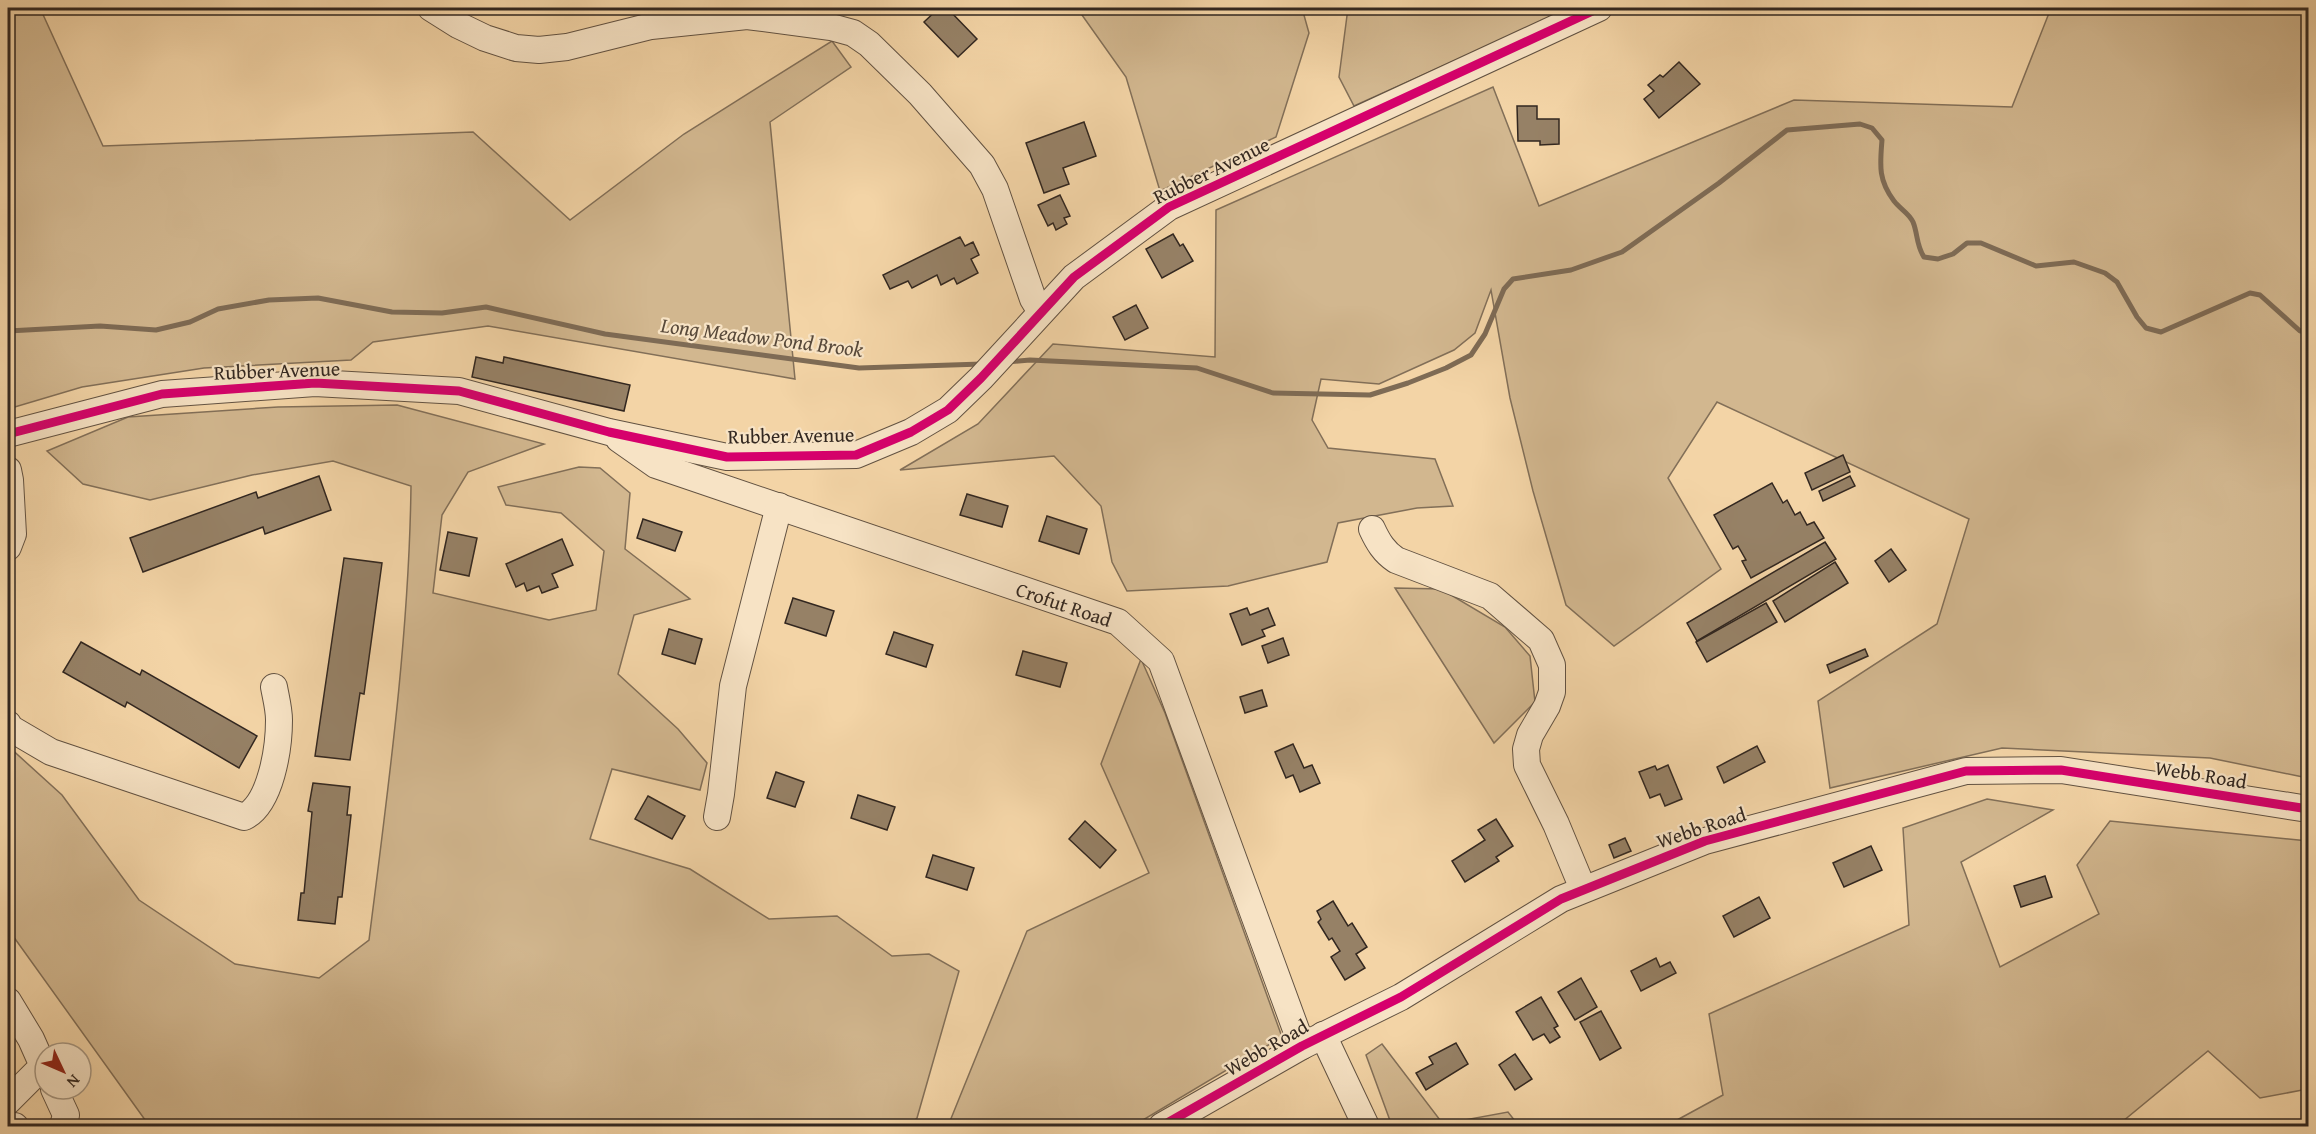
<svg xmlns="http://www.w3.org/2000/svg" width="2316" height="1134" viewBox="0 0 2316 1134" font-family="'Gentium Book Plus',serif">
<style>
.green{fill:#d2b78f;stroke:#826f58;stroke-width:1.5}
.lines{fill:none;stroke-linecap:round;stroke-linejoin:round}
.stream{stroke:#7e6b55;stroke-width:5}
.building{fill:#968166;stroke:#322720;stroke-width:1.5}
.minor-casing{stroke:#625242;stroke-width:28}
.minor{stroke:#f7e3c5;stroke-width:26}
.cycleway-casing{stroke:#f7e3c5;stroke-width:13}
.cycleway{stroke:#d6006c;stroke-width:9}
.labels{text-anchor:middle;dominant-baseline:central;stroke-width:4.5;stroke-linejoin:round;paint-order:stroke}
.street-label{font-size:20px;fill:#322720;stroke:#f7e3c5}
.water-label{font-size:21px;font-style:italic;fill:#58493a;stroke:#f7e3c5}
</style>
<rect width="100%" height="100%" fill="#f3d4a6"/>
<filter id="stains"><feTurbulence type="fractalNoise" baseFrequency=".00333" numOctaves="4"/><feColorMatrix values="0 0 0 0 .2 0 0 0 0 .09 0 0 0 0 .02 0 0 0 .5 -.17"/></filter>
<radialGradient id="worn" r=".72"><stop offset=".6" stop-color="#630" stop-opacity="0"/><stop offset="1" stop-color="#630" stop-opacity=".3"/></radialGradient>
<g class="green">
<path d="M8,8H40L103,146L473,132L570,220L684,134L832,41L851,67L770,122L795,379L488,326L373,342L351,360L204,368L82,387L8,409Z"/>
<path d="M1077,8H1302L1309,33L1276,137L1160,191L1126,77Z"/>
<path d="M1348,8H1572L1354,106L1339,77Z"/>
<path d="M2051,8H2308V778L2210,758L2002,748L1830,788L1818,701L1937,624L1969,519L1717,402L1668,478L1721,569L1614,646L1566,605L1533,491L1510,398L1491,290L1475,333L1454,350L1379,384L1321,379L1312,420L1328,448L1435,459L1453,506L1417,508L1338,523L1327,562L1228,586L1127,591L1112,562L1101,506L1054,456L900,470L978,424L1053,344L1215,357L1216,210L1493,87L1539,206L1794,100L2012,107Z"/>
<path d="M397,405L544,444L468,472L442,515L433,593L549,620L596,610L604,551L561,513L506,505L498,487L579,467L600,468L630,493L625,549L690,599L634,615L618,674L678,729L707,763L700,790L612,769L590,839L690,869L769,919L837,916L892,956L929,954L959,971L917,1118L909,1126H159L148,1124L8,929V746L62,795L139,900L235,964L319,978L369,940C388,789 409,638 411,486L333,461L252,475L150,500L83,484L47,451L128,417L278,407Z"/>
<path d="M1395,588L1441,589L1505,627L1530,656L1535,702L1494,743Z"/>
<path d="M1141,659L1165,713L1282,1037L1133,1126H948L1027,931L1149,873L1101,764Z"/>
<path d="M1987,799L2053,810L1961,862L2000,967L2099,914L2077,865L2110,821L2308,841V1089L2260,1098L2208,1051L2117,1126H1666L1723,1095L1709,1014L1909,925L1903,828Z"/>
<path d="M1382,1044L1443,1124L1508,1112L1519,1126H1392L1366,1055Z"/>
</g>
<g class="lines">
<g class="stream">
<path d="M8,331L100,326L156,330L190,322L218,309L269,300L318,298L392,312L442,313L486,307L605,334L859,368L982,364"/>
<path d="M1007,362L1030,360L1197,368L1273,393L1370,395L1408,383L1446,368L1471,355L1485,334L1504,289L1513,279L1571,270L1622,252L1719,183L1787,130L1860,124L1872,128L1882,140C1880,165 1878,180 1894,201C1900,209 1909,213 1913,222C1918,234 1916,245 1924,257L1938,259L1953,254L1967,243H1981L2036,266L2074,262L2105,273L2117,282L2137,317L2146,328L2161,332L2250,293L2260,295L2300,331H2308"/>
</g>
</g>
<g class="building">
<path d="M939,8H947L977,39L958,57L924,22Z"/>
<path d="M1679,62L1700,84L1659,118L1644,99L1654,91L1648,85L1660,75L1663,77Z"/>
<path d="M1517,106H1537V119H1559V144L1540,145V141H1518Z"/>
<path d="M1084,122L1096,156L1063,168L1069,184L1044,193L1026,143Z"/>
<path d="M1060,195L1070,216L1064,218L1067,224L1056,230L1053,223L1048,226L1038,205Z"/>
<path d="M1173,234L1180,246L1183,244L1193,261L1162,278L1146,249Z"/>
<path d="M960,237L965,246L973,242L979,255L971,259L978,273L957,284L954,278L941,285L937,275L912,288L908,281L890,289L883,275Z"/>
<path d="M1136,305L1148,328L1125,340L1113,317Z"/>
<path d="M476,357L503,363L504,357L630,385L624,411L472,377Z"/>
<path d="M1843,455L1850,472L1812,490L1805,473Z"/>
<path d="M319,476L331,510L265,534L263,527L143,572L130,538L256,492L258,498Z"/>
<path d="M1850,476L1855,486L1823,501L1819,491Z"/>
<path d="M1772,483L1783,503L1787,500L1795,515L1800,512L1807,525L1814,522L1824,538L1751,578L1742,561L1746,560L1738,546L1733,549L1714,515Z"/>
<path d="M967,494L1008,506L1002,527L960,515Z"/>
<path d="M1047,516L1087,529L1079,554L1039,541Z"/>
<path d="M643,519L682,532L675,551L637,538Z"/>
<path d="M448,532L477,538L469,576L440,570Z"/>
<path d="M562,539L573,565L552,574L558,587L542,593L539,586L527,591L524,583L516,587L506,564Z"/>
<path d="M1825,542L1836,559L1697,641L1687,623Z"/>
<path d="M1891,549L1906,570L1889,582L1875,561Z"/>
<path d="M344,558L382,563L364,694L360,693L350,760L315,756Z"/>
<path d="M1835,562L1848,583L1785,622L1773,601Z"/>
<path d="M793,598L834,611L826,636L785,623Z"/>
<path d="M1766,603L1777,622L1707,662L1696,642Z"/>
<path d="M1247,608L1250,615L1268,608L1275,625L1262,630L1265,636L1242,645L1230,614Z"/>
<path d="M669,629L702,639L695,664L662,654Z"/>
<path d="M894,632L933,645L926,667L886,654Z"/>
<path d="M1283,638L1289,655L1268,663L1262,646Z"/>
<path d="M81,642L140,675L142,670L257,736L239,768L127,702L125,707L63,672Z"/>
<path d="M1865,649L1868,656L1830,673L1827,665Z"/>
<path d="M1023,651L1067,663L1060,687L1016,675Z"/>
<path d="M1262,690L1267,706L1245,713L1240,697Z"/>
<path d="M1293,744L1304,768L1312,765L1320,783L1300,792L1293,775L1286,778L1275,752Z"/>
<path d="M1757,746L1765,762L1724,783L1717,767Z"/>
<path d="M1668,765L1682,799L1665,806L1660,794L1650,798L1639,772L1655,766L1657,770Z"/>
<path d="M776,772L804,782L795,807L767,798Z"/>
<path d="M313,783L350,787L347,815H351L342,897H338L335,924L298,920L301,893H304L312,812L308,811Z"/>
<path d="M858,795L895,807L887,830L851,818Z"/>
<path d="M648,796L685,816L672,839L635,819Z"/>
<path d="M1496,819L1513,846L1496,857L1499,861L1465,882L1452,861L1485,840L1478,830Z"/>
<path d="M1085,821L1116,850L1100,868L1069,839Z"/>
<path d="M1625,838L1631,851L1614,858L1609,845Z"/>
<path d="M1871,846L1882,870L1844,887L1833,863Z"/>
<path d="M933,855L974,868L967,890L926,877Z"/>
<path d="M2045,876L2052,897L2021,907L2014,886Z"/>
<path d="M1759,897L1770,918L1734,937L1723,916Z"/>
<path d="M1333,901L1348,926L1352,923L1367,947L1356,954L1365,968L1345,980L1331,957L1340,951L1332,938L1329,940L1318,922L1321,919L1317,911Z"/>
<path d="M1656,958L1660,967L1670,962L1676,973L1641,991L1631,971Z"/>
<path d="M1581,978L1597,1007L1575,1020L1558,992Z"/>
<path d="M1541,997L1558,1026L1554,1028L1560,1037L1550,1043L1544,1034L1533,1040L1516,1012Z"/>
<path d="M1601,1011L1621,1048L1600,1060L1580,1022Z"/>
<path d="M1456,1043L1468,1064L1426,1090L1416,1073L1433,1064L1429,1057Z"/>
<path d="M1515,1054L1532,1079L1515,1090L1499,1065Z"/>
</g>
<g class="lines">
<g class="minor-casing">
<g id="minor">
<path d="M431,8L458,25L485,38L516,48L539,50L567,47L651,26L747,16L831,27L853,33L869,44L920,94L982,165L995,189L1033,299L1041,312"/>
<path d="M8,434L162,394L315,383L459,391L609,432L727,457L856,455L911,432L948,410L981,378L1074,277L1169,207L1599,8"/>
<path d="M619,439L656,465L1118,622L1161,661L1302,1046"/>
<path d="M8,470L10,480L13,534L8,547"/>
<path d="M1372,529C1378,542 1384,552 1396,560L1490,596L1541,640L1552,665V692L1547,706L1530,735L1526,749L1527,765L1556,824L1583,889"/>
<path d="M8,724L10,728L51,752L244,817C271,804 279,748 279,720C279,709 276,698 274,687"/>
<path d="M717,817L721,794L733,686L779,506"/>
<path d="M8,1001L31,1039L43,1066L8,1101"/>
<path d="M1323,1035L1366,1126"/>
<path d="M54,1089L66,1115L63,1126"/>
<path d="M8,1125L15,1126"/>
<path d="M1162,1126L1302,1046L1401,997L1561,899L1705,841L1966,771L2061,770L2308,809"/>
</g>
</g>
<use href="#minor" class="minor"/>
<g class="cycleway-casing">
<g id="cycleway">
<path d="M8,434L162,394L315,383L459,391L609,432L727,457L856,455L911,432L948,410L981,378L1074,277L1169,207L1599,8"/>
<path d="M1162,1126L1302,1046L1401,997L1561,899L1705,841L1966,771L2061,770L2308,809"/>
</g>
</g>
<use href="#cycleway" class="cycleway"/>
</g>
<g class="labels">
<g class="street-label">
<text transform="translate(1211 170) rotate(-26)">Rubber Avenue</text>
<text transform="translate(277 370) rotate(-2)">Rubber Avenue</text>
<text transform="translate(791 435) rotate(-1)">Rubber Avenue</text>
<text transform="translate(1064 604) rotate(19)">Crofut Road</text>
<text transform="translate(2201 774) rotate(9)">Webb Road</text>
<text transform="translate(1701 827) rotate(-18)">Webb Road</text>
<text transform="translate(1266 1047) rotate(-30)">Webb Road</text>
</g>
<g class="water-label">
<text transform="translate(762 337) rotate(7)">Long Meadow Pond Brook</text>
</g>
</g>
<rect width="2316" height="1134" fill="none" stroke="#f3d4a6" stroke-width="30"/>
<rect x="9" y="9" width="2298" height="1116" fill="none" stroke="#322720" stroke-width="3"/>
<rect x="15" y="15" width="2286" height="1104" fill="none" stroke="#322720" stroke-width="1.5"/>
<g transform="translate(63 1071) rotate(134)"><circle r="28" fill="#f7e3c5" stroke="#a89883" stroke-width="1.5"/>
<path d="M0-4.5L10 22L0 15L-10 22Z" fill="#8f2418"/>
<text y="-9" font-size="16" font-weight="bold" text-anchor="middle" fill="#322720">N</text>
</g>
<rect width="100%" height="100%" filter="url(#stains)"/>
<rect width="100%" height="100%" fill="url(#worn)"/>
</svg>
